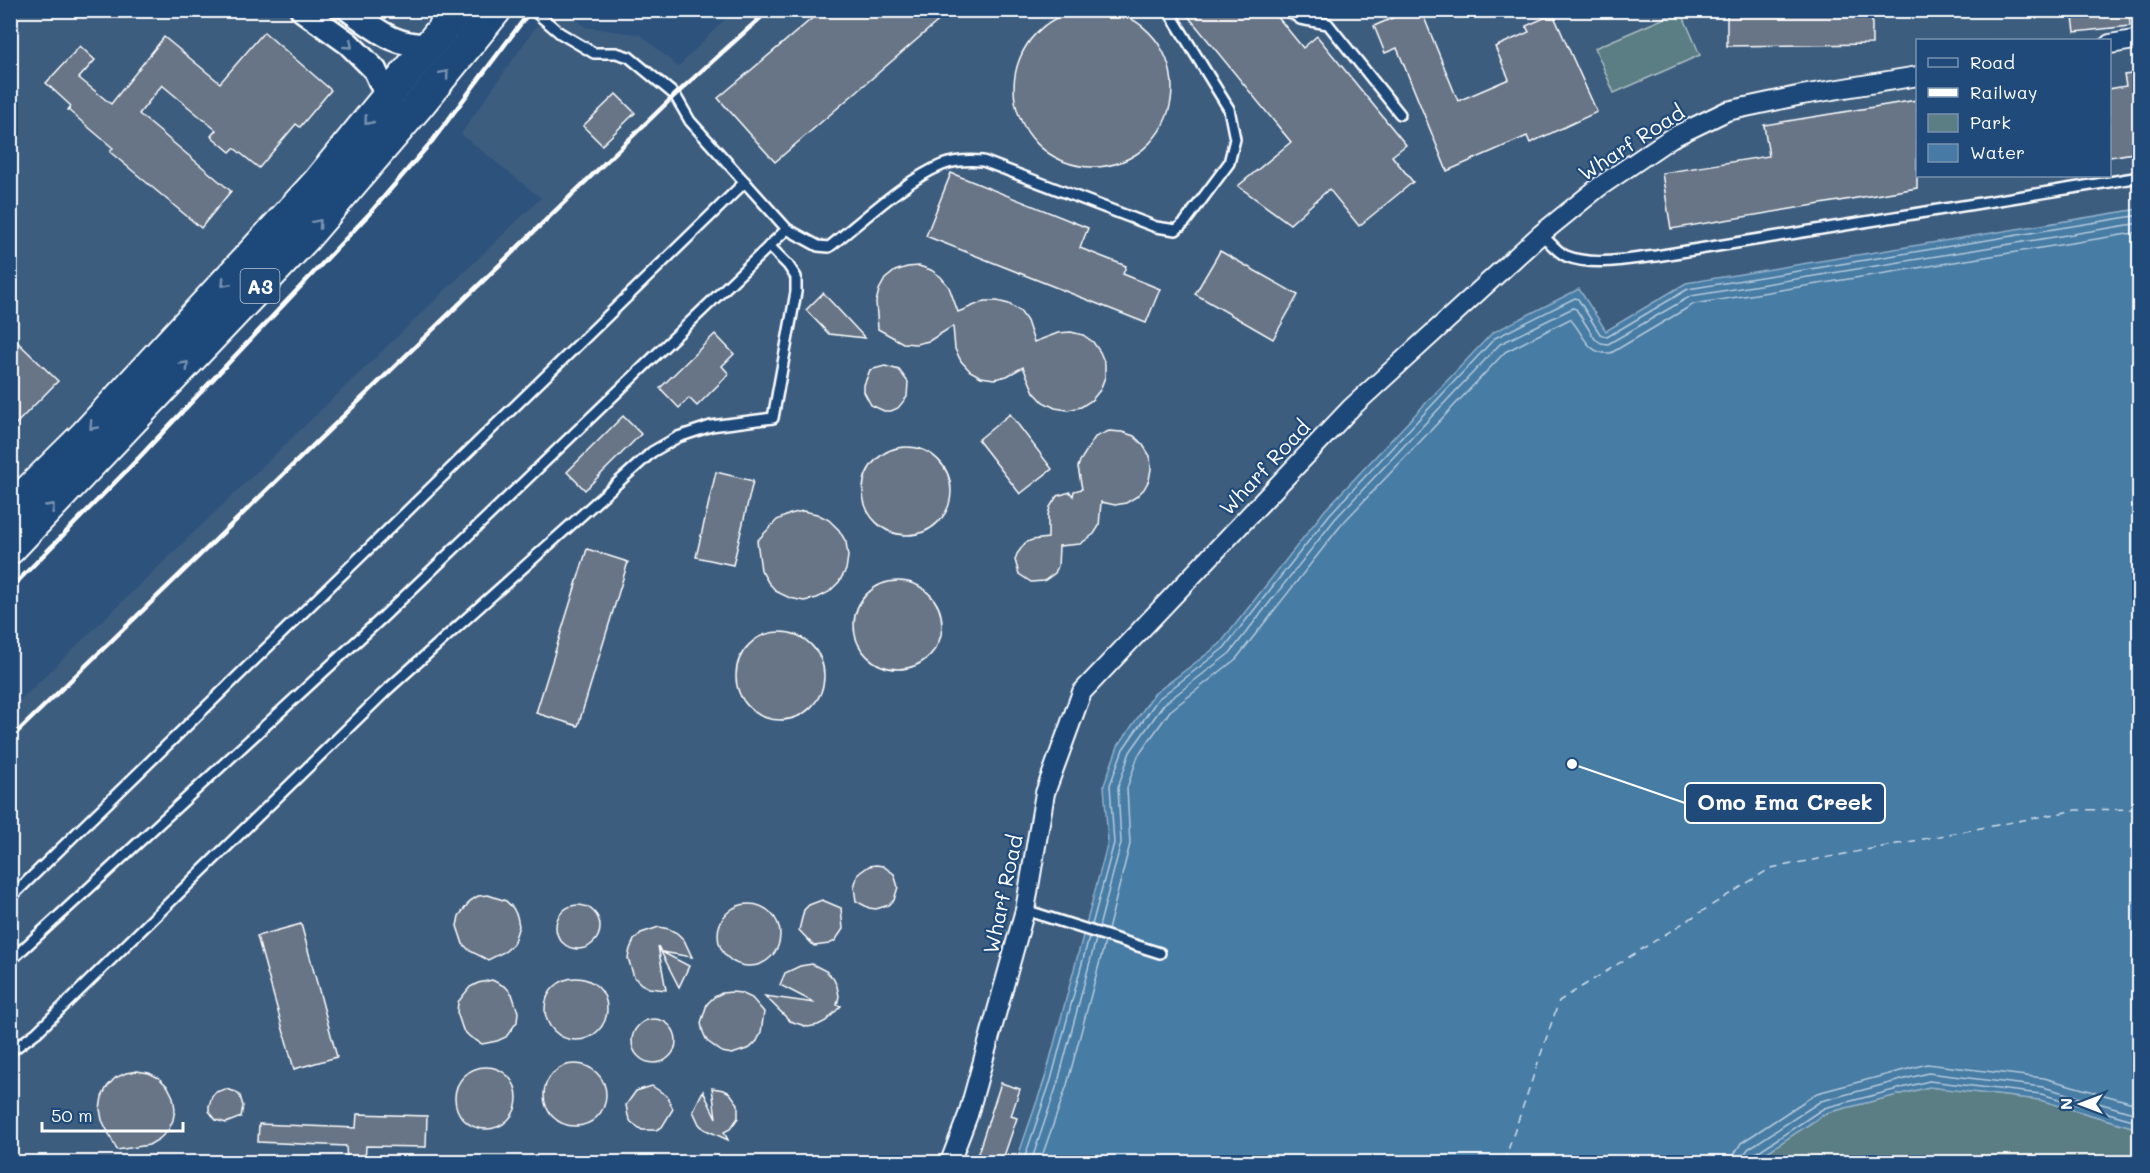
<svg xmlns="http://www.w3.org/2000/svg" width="2150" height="1173" viewBox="0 0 2150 1173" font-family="Mali,sans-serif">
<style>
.built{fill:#3e5d7f;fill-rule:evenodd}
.green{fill:#5a7e83;stroke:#acbec1;stroke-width:1.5}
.water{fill:#477ba5;stroke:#91b0c9;stroke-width:1.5}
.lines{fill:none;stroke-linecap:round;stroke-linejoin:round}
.shore{stroke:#b5cadb;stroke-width:1.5}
.ferry{stroke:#d1dee8;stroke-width:1.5;stroke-dasharray:8 6;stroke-linecap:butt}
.building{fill:#677586;stroke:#fff;stroke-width:1.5}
.service-casing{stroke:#fff;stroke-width:14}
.minor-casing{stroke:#fff;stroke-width:22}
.tertiary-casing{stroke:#fff;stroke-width:27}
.trunk-casing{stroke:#fff;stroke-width:34}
.service{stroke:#1f4a7a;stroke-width:9}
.minor{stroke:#1f4a7a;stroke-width:18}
.tertiary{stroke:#1f4a7a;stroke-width:22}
.trunk{stroke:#1f4a7a;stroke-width:30}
.rail{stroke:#fff;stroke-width:4.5}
.oneway{stroke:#7992af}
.labels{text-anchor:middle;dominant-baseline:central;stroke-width:4.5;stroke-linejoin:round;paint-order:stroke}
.shield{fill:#1f4a7a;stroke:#bcc9d7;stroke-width:1.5}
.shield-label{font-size:20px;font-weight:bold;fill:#fff}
.street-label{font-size:21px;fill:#fff;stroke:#1f4a7a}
.leader{fill:none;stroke:#fff;stroke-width:2}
.callout-dot{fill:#fff;stroke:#1f4a7a;stroke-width:2}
.callout{fill:#1f4a7a;stroke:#fff;stroke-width:2}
.callout-label{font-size:22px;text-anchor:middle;font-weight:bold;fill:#fff}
</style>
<rect width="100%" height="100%" fill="#2d537c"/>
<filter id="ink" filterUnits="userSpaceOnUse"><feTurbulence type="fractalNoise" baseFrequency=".0167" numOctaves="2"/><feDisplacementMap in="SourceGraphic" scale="12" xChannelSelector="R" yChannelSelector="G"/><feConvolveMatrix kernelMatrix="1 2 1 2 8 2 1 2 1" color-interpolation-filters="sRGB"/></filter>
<g filter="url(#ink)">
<g class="built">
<path d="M734,10L2139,11V209L1686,283L1606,332L1579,289L1492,333L1325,510L1220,644L1154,695L1104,785L1108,842L1045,1078L1016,1162H11V709L541,198L461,134L547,11H567L585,27L641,35L678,67ZM1918,40H2110V176H1918Z"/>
<path d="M11,11H439L366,105L92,408L11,487Z"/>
</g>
<g class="green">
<path d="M1681,11L1700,55L1614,93L1595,48Z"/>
<path d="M1929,1087L2040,1100L2139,1129V1162H1752L1826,1113Z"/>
</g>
<path class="water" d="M2139,209V1129L2040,1100L1929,1087L1826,1113L1752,1162H1016L1045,1078L1108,842L1104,785L1118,746L1154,694L1220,644L1325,510L1492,333L1579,289L1606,331L1686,283Z"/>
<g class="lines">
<g class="shore">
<path d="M1092,925L1114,843L1110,785L1123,749L1158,699L1224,648L1330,514L1495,338L1575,298L1578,299L1600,334L1607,337L1688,289L2140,215"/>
<path d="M1099,927L1121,843L1118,787L1130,752L1164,704L1230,653L1335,519L1500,344L1573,308L1576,309L1595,339L1601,343L1608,344L1691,296L2140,223"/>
<path d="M1108,930L1130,844L1127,788L1138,756L1170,711L1236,659L1342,524L1505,352L1570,319C1584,333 1586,355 1611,353L1694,304L2140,232"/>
<path d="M1023,1162L1051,1080L1089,937"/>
<path d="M1031,1162L1058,1082L1096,939"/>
<path d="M1040,1162L1067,1085L1105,942"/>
<path d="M1733,1162L1735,1153L1741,1143L1817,1093L1927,1064L2044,1078L2140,1105"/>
<path d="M1742,1162L1744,1155L1748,1149L1821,1101L1928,1073L2043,1087L2140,1115"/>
<path d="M1750,1162L1753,1155L1824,1108L1929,1081L2041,1094L2140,1122"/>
</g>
<path class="ferry" d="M1504,1162L1559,1001L1771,868L2076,810L2140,809"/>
</g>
<g class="building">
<circle cx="1093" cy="88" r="79"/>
<path d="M822,10H951L775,162L718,98Z"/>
<path d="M1183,10H1272L1303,48L1317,36L1406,145L1392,156L1413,182L1359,226L1329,189L1290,224L1238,186L1291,142Z"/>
<path d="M1411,10H1421L1458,101L1509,79L1495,47L1529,32L1526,26L1553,14L1597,112L1530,143L1527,136L1447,171L1397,48L1385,53L1374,26Z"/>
<path d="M2072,10H2129L2130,26L2075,32Z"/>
<path d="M1727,12H1872V44L1727,46Z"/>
<path d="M264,32L331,90L300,127L296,124L259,168L234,148L230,152L211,136L216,130L162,85L139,114L231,191L201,228L110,152L113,148L68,110L71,106L46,83L80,46L95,60L79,78L111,104L164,37L220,83Z"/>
<path d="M2139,73V152L2109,157V89L2126,86L2124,75Z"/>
<path d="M616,94L635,113L602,145L583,126Z"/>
<path d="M1917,100V188L1671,229L1662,173L1769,156L1764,125Z"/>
<path d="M951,173L1088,228L1080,248L1126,266L1123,274L1160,289L1146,323L926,236Z"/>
<path d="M1220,251L1298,295L1273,339L1195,294Z"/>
<path d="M919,266L931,270L941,277L949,287L958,312L985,301H997L1009,304L1020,311L1027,321L1034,342L1058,333L1071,332L1083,335L1093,342L1100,352L1105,364V377L1100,390L1092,400L1081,407L1068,410L1055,408L1043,402L1034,392L1023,367L1007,376L994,379L981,377L970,371L961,361L955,349L953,326L929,341L916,344L903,343L878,329L876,302L879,290L885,279L895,271L907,267Z"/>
<path d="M823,293L865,338L829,334L806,310Z"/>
<path d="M715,334L734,354L722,366L729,374L697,406L689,398L679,408L660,388Z"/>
<path d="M10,335L58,381L10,430Z"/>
<path d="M885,366L899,370L908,382L907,397L898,408L891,411H884L871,405L864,392V385L870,370Z"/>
<path d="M1010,414L1052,469L1020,494L978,440Z"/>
<path d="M623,416L641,434L585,490L567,472Z"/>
<path d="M1109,431L1122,432L1134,436L1143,445L1150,456L1151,469L1149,480L1144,489L1136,497L1126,503L1115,505L1101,502L1099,526L1094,534L1080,544L1059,546L1058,566L1055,573L1044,581L1031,582L1019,574L1015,560L1017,554L1025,543L1032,540L1048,538V515L1050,507L1057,496L1070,492L1073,496L1074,491L1082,489L1078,467L1080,461L1095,437Z"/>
<circle cx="907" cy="491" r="44"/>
<path d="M716,472L753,481L733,565L696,557Z"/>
<path d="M803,511L817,514L829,520L839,530L846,542L848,556L846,570L839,582L829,592L817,598L804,601L790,598L777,592L768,582L761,570L757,541L777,520L790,514Z"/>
<path d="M587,549L628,562L578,726L536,713Z"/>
<circle cx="898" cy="625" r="44"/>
<circle cx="780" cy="676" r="44"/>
<path d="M876,865L883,866L894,874L898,887L894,900L889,905L876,909L869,908L856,901L854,887L858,874L869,866Z"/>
<path d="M488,895L506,901L513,908L517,916L519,926L513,944L506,951L488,960L470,951L463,944L457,926L459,916L470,901L478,896Z"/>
<path d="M822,900L841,908L843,929L835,941L829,944L814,946L799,930L804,910L809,905Z"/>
<circle cx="749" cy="935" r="31"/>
<circle cx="578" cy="927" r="22"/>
<path d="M301,924L337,1057L294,1069L257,936Z"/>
<path d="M659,927L669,929L677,933L684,940L692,957L662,952L689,966L679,987L658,946L666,990L649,988L641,984L634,977L628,958L630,949L634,940L641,933Z"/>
<path d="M812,964L826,971L833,978L837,986L839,996L837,1005L841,1006L826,1021L818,1025L808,1027L790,1021L765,996L815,1003L780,985L785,973L800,966Z"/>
<circle cx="576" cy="1009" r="31"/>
<path d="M492,980L506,987L512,994L518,1012L517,1022L506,1037L497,1041L482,1044L470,1037L463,1030L457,1012L458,1002L470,987L478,983Z"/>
<path d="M732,992L741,993L752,998L764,1012L761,1032L757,1041L750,1048L732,1054L722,1052L707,1041L703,1032L701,1023L707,1004L714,997L722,993Z"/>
<circle cx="654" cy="1041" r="22"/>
<circle cx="575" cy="1095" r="31"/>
<circle cx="486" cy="1098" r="31"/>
<path d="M137,1071L149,1073L159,1078L168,1087L173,1097L175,1109L173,1120L168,1131L159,1139L149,1145L117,1150L102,1120L100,1109L102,1097L107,1087L115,1078L126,1073Z"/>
<path d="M1001,1083L1020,1089L1011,1116L1017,1118L1002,1162H975Z"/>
<path d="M652,1086L667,1096L673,1109L662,1127L656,1130H642L631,1122L628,1116L626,1105L636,1091Z"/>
<path d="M712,1088L724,1090L730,1093L738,1104V1118L730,1129L724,1132L728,1140L704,1129L699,1124L693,1111L703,1091L716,1118Z"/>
<path d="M226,1089L236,1092L240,1096L243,1106L241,1117L226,1123L216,1120L209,1111V1106L212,1096L216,1092Z"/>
<path d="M357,1114L427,1116L426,1147L366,1146L365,1162H347L346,1146L258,1142L259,1124L356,1128Z"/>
</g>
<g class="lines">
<g class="service-casing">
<g id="service">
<path d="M533,10L560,33L594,53H616L629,57L675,95L690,121L787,229L818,246L829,247C861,222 905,180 942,165C955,160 969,160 983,161L1156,227L1176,230L1185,222L1229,163L1235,139L1229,109L1168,10"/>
<path d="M1288,10L1300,19L1328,24L1400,114"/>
<path d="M1541,234C1548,240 1557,252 1566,256C1593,267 1629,259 1656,256L2140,177"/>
<path d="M10,898L745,182"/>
<path d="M1025,910L1160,953"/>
<path d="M10,961L383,617L787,229"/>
<path d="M10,1052L37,1032L388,689L652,452L678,437L711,426L773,418L796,292V277L788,265L769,246"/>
</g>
</g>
<g class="minor-casing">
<g id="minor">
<path d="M2110,44L2140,39"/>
<path d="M950,1162L968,1115L1025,910L1045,793L1082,692L1351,408L1541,234L1599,187L1671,138L1727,111L1802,95L1918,76"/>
</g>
</g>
<g class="tertiary-casing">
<g id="tertiary">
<path d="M302,10L348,43L375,70L387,97"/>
<path d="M349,10C378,31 395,47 432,45"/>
</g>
</g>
<g class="trunk-casing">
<g id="trunk">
<path d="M10,509L85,435L317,183L458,10"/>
<path d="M10,549L306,237L418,106L496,10"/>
</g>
</g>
<use href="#service" class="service"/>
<use href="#minor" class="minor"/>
<use href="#tertiary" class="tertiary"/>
<use href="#trunk" class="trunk"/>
<g class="rail">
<path d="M10,589L132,465L370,213L433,140L531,10"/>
<path d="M10,739L675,95L769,10"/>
</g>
</g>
<defs><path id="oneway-chevron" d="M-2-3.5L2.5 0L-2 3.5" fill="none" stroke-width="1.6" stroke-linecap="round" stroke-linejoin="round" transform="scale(1.5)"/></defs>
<g class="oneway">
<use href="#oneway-chevron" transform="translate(349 45) rotate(41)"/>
<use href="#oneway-chevron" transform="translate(445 74) rotate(-50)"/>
<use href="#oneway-chevron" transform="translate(368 121) rotate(129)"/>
<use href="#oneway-chevron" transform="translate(318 223) rotate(-49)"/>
<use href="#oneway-chevron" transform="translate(225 283) rotate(133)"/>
<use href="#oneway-chevron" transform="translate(185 365) rotate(-47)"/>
<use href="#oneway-chevron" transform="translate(93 426) rotate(133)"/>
<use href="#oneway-chevron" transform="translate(51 507) rotate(-46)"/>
</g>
</g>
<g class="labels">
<rect class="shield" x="240.5" y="269" width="39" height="34" rx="4.5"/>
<g class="shield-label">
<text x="260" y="286">A3</text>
</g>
<g class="street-label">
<text transform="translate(1631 142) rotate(-33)">Wharf Road</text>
<text transform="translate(1264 467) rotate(-47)">Wharf Road</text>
<text transform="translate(1002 894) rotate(-78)">Wharf Road</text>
</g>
</g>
<path class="leader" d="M1572 764L1685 803"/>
<circle class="callout-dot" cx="1572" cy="764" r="6"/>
<rect class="callout" x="1685" y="783" width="200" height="40" rx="6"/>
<g class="callout-label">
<text x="1785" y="810">Omo Ema Creek</text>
</g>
<rect width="2150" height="1173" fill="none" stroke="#1f4a7a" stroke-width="36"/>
<rect x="18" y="18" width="2114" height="1137" fill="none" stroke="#fff" stroke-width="2" filter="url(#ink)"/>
<rect x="1916" y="39" width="195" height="138" fill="#1f4a7a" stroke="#7992af" stroke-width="1.5"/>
<rect x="1928" y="58" width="30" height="9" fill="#1f4a7a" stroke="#7992af" stroke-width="1.5"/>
<text x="1970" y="69" font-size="18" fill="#ffffff">Road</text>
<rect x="1928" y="88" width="30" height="9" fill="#ffffff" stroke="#7992af" stroke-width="1.5"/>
<text x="1970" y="99" font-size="18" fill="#ffffff">Railway</text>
<rect x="1928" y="114" width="30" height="18" fill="#5a7e83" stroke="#7992af" stroke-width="1.5"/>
<text x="1970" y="129" font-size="18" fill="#ffffff">Park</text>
<rect x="1928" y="144" width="30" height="18" fill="#477ba5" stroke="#7992af" stroke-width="1.5"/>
<text x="1970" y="159" font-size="18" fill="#ffffff">Water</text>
<g transform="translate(2081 1104) rotate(270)" stroke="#1f4a7a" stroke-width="4.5" paint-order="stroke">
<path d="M0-4.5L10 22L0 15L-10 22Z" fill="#ffffff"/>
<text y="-9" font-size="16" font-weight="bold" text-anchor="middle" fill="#ffffff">N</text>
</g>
<path d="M42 1122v9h141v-9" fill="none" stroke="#ffffff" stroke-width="3"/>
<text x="51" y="1122" font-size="18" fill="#ffffff" stroke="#1f4a7a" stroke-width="4.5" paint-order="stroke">50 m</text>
</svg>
